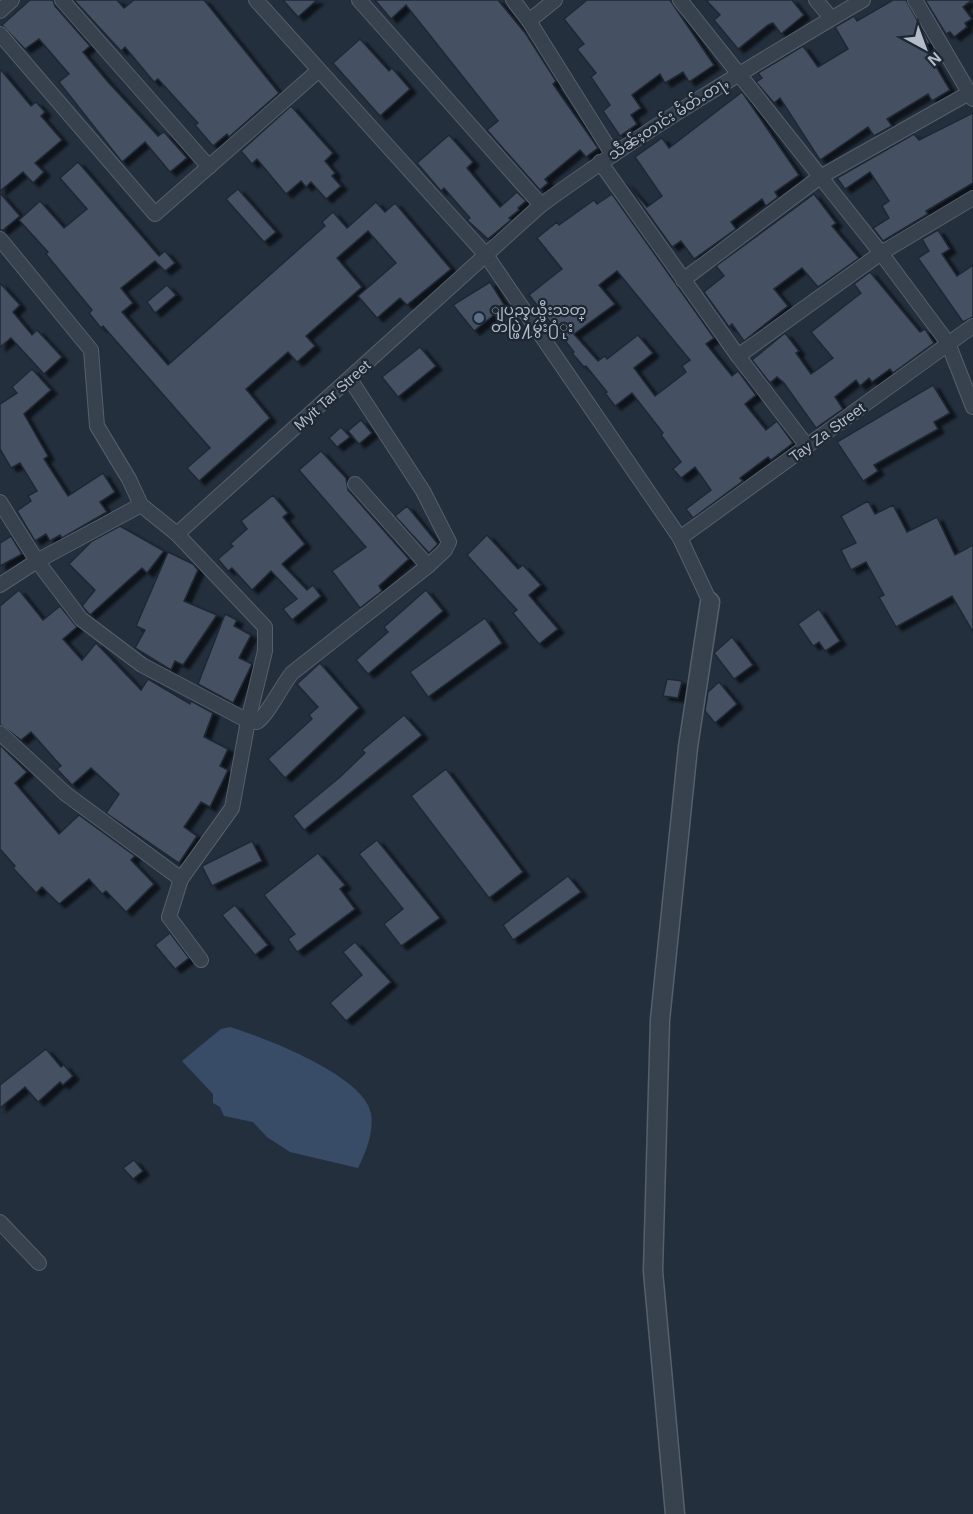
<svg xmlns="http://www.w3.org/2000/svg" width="973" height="1514" viewBox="0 0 973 1514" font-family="Helvetica,'Noto Sans Myanmar',sans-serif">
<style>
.water{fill:#394c67}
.building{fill:#455162;stroke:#1f2835;stroke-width:1.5;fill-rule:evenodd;filter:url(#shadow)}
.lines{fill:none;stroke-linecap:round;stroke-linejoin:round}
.minor-casing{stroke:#565f6c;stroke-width:16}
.tertiary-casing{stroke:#565f6c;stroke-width:21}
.minor{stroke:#38414e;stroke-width:14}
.tertiary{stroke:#38414e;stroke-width:18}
.service-dot{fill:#5c6f8a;stroke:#1d2633;stroke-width:2}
.labels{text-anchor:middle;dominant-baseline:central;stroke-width:4.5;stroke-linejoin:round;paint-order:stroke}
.street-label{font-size:15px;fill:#b4bcc9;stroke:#1d2633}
.poi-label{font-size:15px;fill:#b4bcc9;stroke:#1d2633;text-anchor:start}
</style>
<defs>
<filter id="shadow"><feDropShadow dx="6" dy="4" stdDeviation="1.5" flood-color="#0009"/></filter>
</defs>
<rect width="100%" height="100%" fill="#242f3e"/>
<path class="water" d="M230,1027C263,1037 366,1076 371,1114C374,1132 366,1152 358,1168L290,1152L267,1137L253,1122L224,1116L220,1107L213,1103V1094L182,1061L221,1029Z"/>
<g class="building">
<path d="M30,0H53L55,6L90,46L83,52L108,82L158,136L164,132L187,158L170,172L145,142L122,162L59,82L69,74L39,39L25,49L2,25Z"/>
<path d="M74,0H117L124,8L134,0H204L279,93L229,137L227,134L213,146L195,125L198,123L158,79L154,82L125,47L121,51Z"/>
<path d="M283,0H317L298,17Z"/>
<path d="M375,0H498L526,34L556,81L553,84L598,148L586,157L580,150L545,179L548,183L540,190L487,130L498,121L406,5L391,19Z"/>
<path d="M587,0H670L714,65L689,82L683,72L665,83L660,74L632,95L641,108L631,115L637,124L620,136L603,111L610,105L591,77L596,73L577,49L584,44L564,19Z"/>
<path d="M706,0H792L804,15L781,34L773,23L768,25L738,49L714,20L720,15Z"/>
<path d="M893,0H906L930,43L924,46L950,90L932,101L928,94L887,119L892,126L874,136L868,127L820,160L780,98L774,103L756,82L762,78L758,73L803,46L818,67L848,49L835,27L854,16L857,21Z"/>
<path d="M925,0H972L963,7L972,19L965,23L967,27L954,37L950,32L946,34Z"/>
<path d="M360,39L389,71L392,68L410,89L380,116L333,63Z"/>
<path d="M0,69L31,106L36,102L45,112L41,116L62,140L35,163L44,172L33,183L23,172L0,191Z"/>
<path d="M742,92L799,175L775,192L778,197L766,206L762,199L731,222L736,229L694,259L681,241L672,247L626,183L647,207L662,196L635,157L662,138L669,148Z"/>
<path d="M291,106L333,153L325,161L335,173L332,176L341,186L326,199L311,182L306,187L301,181L286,194L257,159L252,164L241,151Z"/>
<path d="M973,113V183L926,211L928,214L883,241L873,228L889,218L882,206L889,201L870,172L845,189L837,178L914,134L919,140Z"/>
<path d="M449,135L473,162L467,168L500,207L517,192L526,201L518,208L519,210L509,218L511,220L488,239L467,220L470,218L444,188L441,191L417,163Z"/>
<path d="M78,162L159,256L165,251L175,263L165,271L155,261L121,288L133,303L122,312L168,365L325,226L322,222L333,212L347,228L376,202L385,212L395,203L451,269L407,305L400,298L377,318L358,296L396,263L368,231L337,258L362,287L306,336L315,346L297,362L288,352L246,389L270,418L199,481L187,468L210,448L103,326L101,328L89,313L92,310L46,254L48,252L19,220L40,201L64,228L87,209L60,178Z"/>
<path d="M238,189L276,232L264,242L226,199Z"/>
<path d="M0,193L20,216L3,230H0Z"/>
<path d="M612,194L714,338L706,344L732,376L738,371L756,395L745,404L766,430L777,421L793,443L771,460L768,457L740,478L743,481L693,518L686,509L711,490L695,467L681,478L673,469L681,462L661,435L663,433L632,393L615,406L605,393L607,392L586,366L584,367L572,353L574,352L529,295L562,269L537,238L557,222L559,225L594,200L597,204ZM617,271L690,360L682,366L686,372L655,396L634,368L653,353L638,335L607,359L605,356L598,361L574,334L615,304L599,285Z"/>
<path d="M814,194L836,223L832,226L859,258L818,287L802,268L774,289L788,306L744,341L732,324L729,327L704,292L724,276L716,266Z"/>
<path d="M938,230L950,249L942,254L957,276L973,265V317L963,322L918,258L929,251L922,239Z"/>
<path d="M870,272L920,332L925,329L934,343L893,373L890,369L872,382L869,378L860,386L856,380L835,397L843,409L816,428L784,383L777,377L770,383L752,360L785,333L799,351L796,353L811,374L833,358L811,332L861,293L854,284Z"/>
<path d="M490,282L505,306L474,331L453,305Z"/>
<path d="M0,283L20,305L13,312L32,335L37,330L62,357L44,374L11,338L0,347Z"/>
<path d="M167,285L176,295L155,313L147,302Z"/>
<path d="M420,347L436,366L398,397L382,377Z"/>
<path d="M32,369L51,390L24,414L48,456L44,459L68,496L103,473L115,492L100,502L107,512L62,538L60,535L50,541L46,534L35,541L17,511L31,501L28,496L37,491L20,463L11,468L0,449V404L17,393L12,387Z"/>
<path d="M933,385L950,413L934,422L938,429L874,465L878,471L863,481L837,442Z"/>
<path d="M361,420L372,433L359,444L348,431Z"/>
<path d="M341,427L350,437L337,447L329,438Z"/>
<path d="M321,451L346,478L348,490L409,559L379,586L382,591L360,608L332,571L366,547L299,470Z"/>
<path d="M273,495L288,513L283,517L305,544L282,564L307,590L313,585L321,596L292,620L283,609L297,599L271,571L252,590L232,568L228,571L218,559L233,546L230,544L247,529L241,521Z"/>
<path d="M868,501L875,514L893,505L907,532L937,517L955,555L973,545V632L952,596L896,627L879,597L884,595L866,562L851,570L841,550L856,543L841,516Z"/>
<path d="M407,506L438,544L429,553L395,516Z"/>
<path d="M120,526L164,551L147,573L142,568L90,615L82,606L95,590L69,564L92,541Z"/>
<path d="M487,535L518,569L523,565L541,585L529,595L558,629L539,644L513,613L517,610L467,555Z"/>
<path d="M11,536L22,554L0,566V543Z"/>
<path d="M168,552L193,564L198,570L184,601L217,615L183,665L175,661L171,670L135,648L145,630L136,626Z"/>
<path d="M19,590L43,620L60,606L77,627L63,639L82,660L96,643L141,690L148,679L190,704L191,701L213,713L204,737L228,749L220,766L228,770L210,807L201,802L184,827L197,836L179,863L106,813L119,794L91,768L72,785L57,769L61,766L31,732L21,740L0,724V606Z"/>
<path d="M426,590L443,611L368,674L356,660L388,632L384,627Z"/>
<path d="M819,609L840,641L825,651L819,642L813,646L798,624Z"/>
<path d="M225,614L237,620L234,626L251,635L239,658L252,664L233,703L198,684Z"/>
<path d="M485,618L502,643L428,697L410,672Z"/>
<path d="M732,637L753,665L734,679L714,653Z"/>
<path d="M320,663L359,708L285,778L268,759L312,719L309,715L318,707L297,684Z"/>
<path d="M667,679L682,681L678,698L663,696Z"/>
<path d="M719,682L737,704L715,723L705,711L708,692Z"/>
<path d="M404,715L422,735L304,830L293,816L340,777L365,753L362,750Z"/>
<path d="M0,745L27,772L15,783L59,834L79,815L135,856L131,860L154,884L126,912L106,891L102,894L89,879L59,904L42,887L36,893L13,868L15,866L0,849Z"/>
<path d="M446,769L523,872L489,898L411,796Z"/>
<path d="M377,840L440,918L401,946L384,924L403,909L359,854Z"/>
<path d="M252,841L262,861L212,886L202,866Z"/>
<path d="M318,853L345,885L340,889L355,909L297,952L288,939L295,934L264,895Z"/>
<path d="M568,876L581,892L513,940L503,925Z"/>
<path d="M235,905L268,945L255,955L222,915Z"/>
<path d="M170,933L189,958L175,969L155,945Z"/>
<path d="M355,942L391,982L346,1021L330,1003L362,975L343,952Z"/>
<path d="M46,1049L61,1067L64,1065L73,1076L63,1085L60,1082L38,1102L25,1087L0,1108V1085Z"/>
<path d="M134,1160L143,1171L133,1179L123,1168Z"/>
</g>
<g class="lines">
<g class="minor-casing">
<g id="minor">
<path d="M62,0L209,167"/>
<path d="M256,0L486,255L680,538L710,602"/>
<path d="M359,0L541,205"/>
<path d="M513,0L529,21L613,155"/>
<path d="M680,0L881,253L948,343L973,407"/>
<path d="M816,0L831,18"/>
<path d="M915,0L973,99"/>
<path d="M0,11L12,0"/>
<path d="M529,21L555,0"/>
<path d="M0,34L155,214L319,70"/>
<path d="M600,162L738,356L807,446"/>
<path d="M0,239L91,350L97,426L129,479L141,505L177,534L265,627V651L248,721L232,808L181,879L169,917L201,960"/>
<path d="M683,280L820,177L969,93"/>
<path d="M738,356L881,253L973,198"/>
<path d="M355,484L428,566"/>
<path d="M0,502L37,561L81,619L142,665L248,721L257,722C267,716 282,685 292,673L428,566L445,550L449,542L423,491L350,379"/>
<path d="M177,534L541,205C644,130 753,65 863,0"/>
<path d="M680,538L973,326"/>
<path d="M0,585L37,561L141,505"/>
<path d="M0,733L66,794L181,879"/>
<path d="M0,1222L39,1263"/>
</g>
</g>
<g class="tertiary-casing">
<path id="tertiary" d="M675,1514L653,1271L660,1020L688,747L710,602"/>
</g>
<use href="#minor" class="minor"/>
<use href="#tertiary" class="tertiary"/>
</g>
<circle class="service-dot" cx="479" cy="318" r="6"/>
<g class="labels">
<g class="street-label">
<text transform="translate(668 118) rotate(-33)">သဵၼ်ႈတၢင်း မႅတ်ႉတႃႇ</text>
<text transform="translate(332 395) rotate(-42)">Myit Tar Street</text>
<text transform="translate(827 432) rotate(-36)">Tay Za Street</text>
</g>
<g class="poi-label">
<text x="491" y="309">ျပည္နယ္မီးသတ္<tspan x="491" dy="17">တပ္ဖြဲ႔မွဴး႐ံုး</tspan></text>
</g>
</g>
<g transform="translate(925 48) rotate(139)" stroke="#1d2633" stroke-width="4.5" paint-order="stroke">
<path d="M0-4.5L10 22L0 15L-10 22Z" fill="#b4bcc9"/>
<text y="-9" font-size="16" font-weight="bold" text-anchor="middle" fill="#b4bcc9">N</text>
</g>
</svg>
